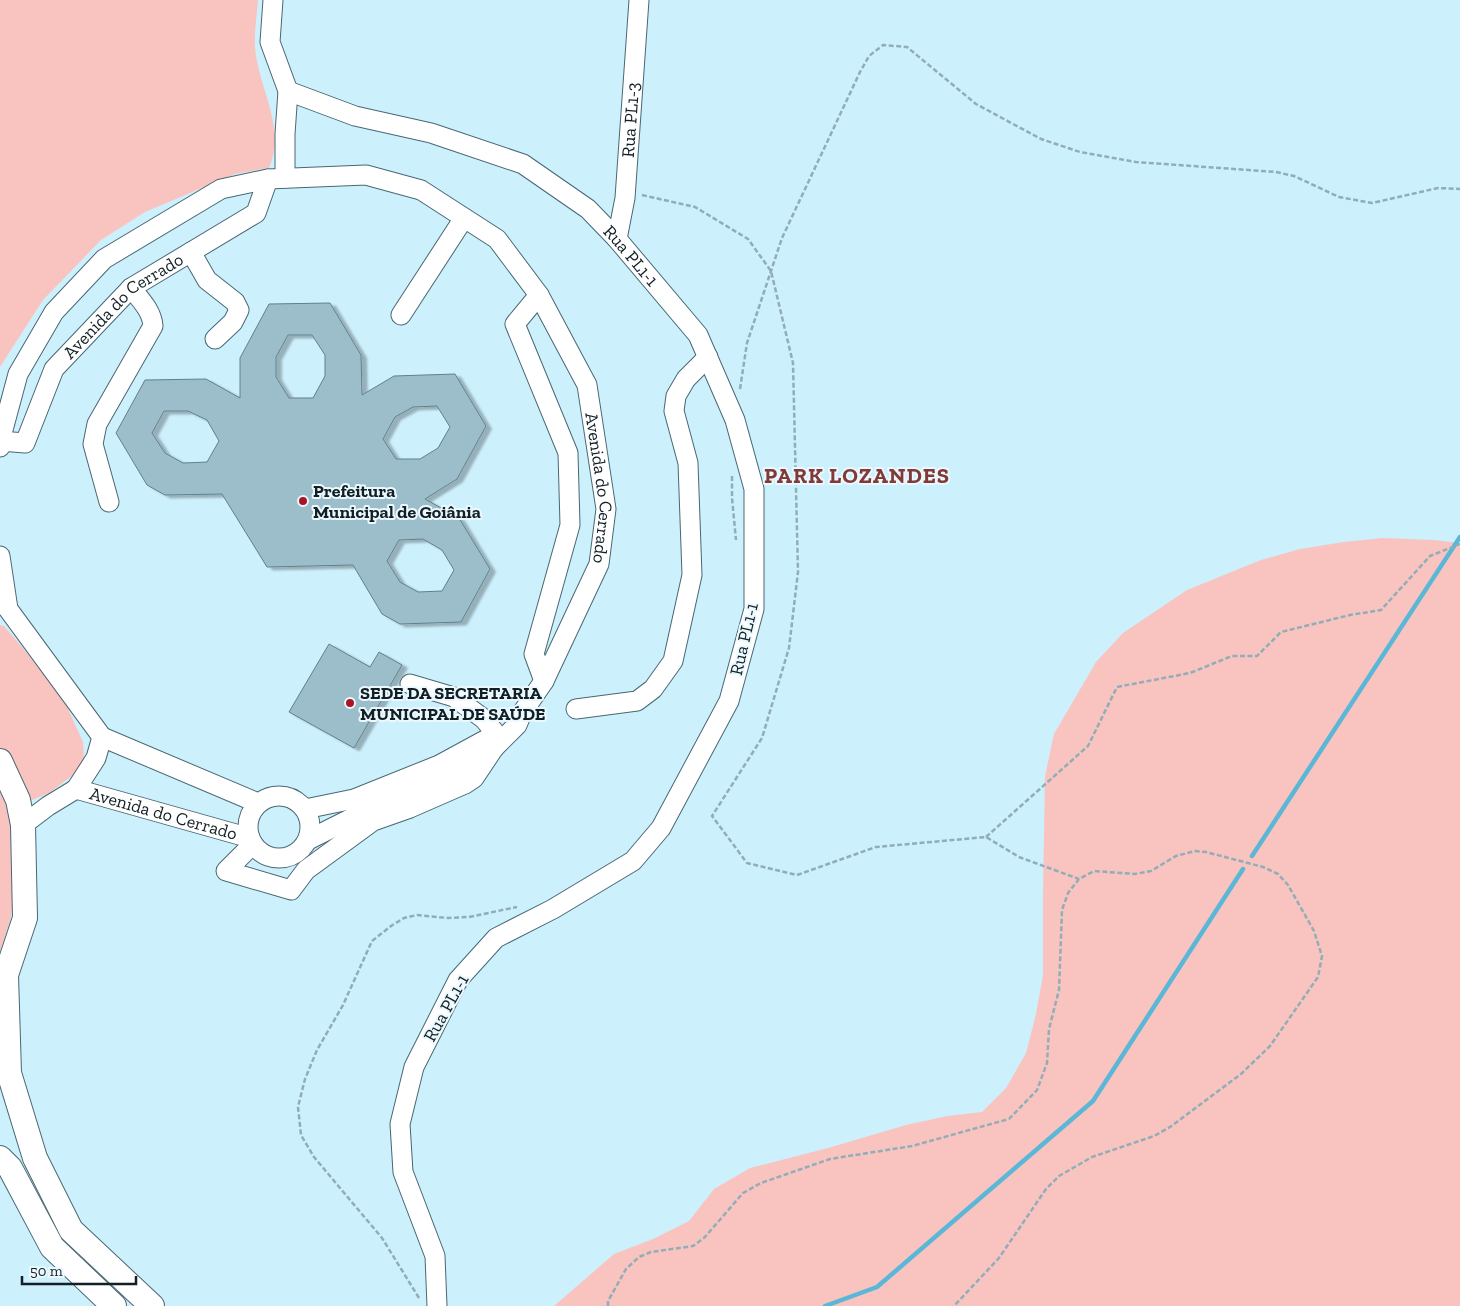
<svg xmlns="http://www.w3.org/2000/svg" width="1460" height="1306" viewBox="0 0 1460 1306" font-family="'Zilla Slab',serif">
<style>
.green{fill:#f9c4c0}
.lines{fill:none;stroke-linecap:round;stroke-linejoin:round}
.stream{stroke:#5ab7d7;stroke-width:4.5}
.building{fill:#9cbecb;stroke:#60808c;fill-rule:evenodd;filter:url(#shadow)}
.minor-casing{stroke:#486773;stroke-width:21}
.major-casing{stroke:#486773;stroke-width:26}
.path{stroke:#91adb7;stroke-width:2.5;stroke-dasharray:5 2.5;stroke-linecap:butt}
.minor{stroke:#fff;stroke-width:19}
.major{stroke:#fff;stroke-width:24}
.poi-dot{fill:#aa1525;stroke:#ebf9fe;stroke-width:2}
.labels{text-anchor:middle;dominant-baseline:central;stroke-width:4;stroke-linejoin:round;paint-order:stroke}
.street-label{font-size:18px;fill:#121f24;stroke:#ebf9fe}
.poi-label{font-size:18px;font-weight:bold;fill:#121f24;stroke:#ebf9fe;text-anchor:start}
.district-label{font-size:22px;font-weight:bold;letter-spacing:1px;fill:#823a38;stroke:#ebf9fe}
</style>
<defs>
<filter id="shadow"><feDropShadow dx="5.5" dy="3" stdDeviation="1" flood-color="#0004"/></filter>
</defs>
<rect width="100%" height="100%" fill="#cdf0fd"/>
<g class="green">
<path d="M0,0H258C257,15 254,32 255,47C258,88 287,127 269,168L235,174L145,212L101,240L43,300L0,367Z"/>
<path d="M1382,538L1434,540L1460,543V1306H554L614,1254L653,1239L689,1221L714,1189L750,1168L828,1148L906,1125L947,1116L982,1112L1006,1088L1026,1053L1036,1014L1043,975V893L1045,776L1054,734L1096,662L1123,633L1187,590L1261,560L1300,549L1344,542Z"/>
<path d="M0,625L4,626L22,647L64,700L83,742L84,759L73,775L49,793L25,803L0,749Z"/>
<path d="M0,784L8,807L13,829L14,898L10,921L0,952Z"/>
</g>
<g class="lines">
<g class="stream">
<path d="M1252,856L1460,537"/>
<path d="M825,1306L877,1287L1093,1101L1243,869"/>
</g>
</g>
<g class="building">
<path d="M330,303L361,355L362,395L394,376L455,374L486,426L457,479L425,499L459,518L490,569L461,622L400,624L382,614L353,565L267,567L222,494L165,495L147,485L116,433L145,380L206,379L240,398V358L269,304ZM288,335H312L325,355V376L313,398H289L276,377V357ZM437,406L450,427L438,448L420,459H396L383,439L395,417L413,407ZM164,411H188L207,420L219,441L207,462L183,463L165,453L152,433ZM423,539L442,550L454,570L442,591L418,592L400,582L387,561L399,540Z"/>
<path d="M329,644L370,667L379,652L402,665L354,748L289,712Z"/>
</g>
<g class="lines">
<g class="minor-casing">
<g id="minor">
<path d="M273,0L270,42L288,91L285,134V178"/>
<path id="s1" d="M288,91L355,116L431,133L523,164L588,209L617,239L698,335L735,420L754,489V609L729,701L661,828L633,861L553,909L496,938L458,980L414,1067L400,1124L403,1172L435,1256L437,1306"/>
<path id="s2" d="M617,239L625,198L639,0"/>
<path d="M191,252L207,280L235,302L239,310L233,322L215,339"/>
<path d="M539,295L515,324L568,453L570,525L534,654L544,681"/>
<path d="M401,315L464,218"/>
<path id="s3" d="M0,441L25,443L54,369L131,288L256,213L268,179"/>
<path id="s4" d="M0,447V441L18,374L54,312L104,259L221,189L268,179L366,175L421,190L497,239L539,295L587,385L606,509L599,564L544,681L522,713L517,725L494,748L445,778L364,812L308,840"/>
<path d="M109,502L93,444L97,424L153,326C152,311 140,299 131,288"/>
<path d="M0,556L8,609L102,737L96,758L76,789"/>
<path d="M576,709L637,701L653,689L673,661L692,575L688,463L674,411L676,396L686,379L708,357"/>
<path d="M102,737L258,803"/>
<circle cx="279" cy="827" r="31"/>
<path d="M305,809L354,799L439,765L485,740"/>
<path id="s5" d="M23,825L48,806L76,789L250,838"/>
<path d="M253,844L226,871L291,890L306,870L373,821L410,808L465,784L474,778L494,748L496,734L484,719L454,697L410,684"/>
</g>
</g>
<g class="major-casing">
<g id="major">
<path d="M0,761L18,800L23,825L25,918L6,975L0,985"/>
<path d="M6,975L9,1073L35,1158L71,1230L152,1306"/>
<path d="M0,1158L10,1168L52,1247L114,1306"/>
</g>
</g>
<g class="path">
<path d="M642,195L695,207L748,239L771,271L793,363L798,572L789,648L762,738L712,816L747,863L797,875L876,847L986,837L1019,857L1079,879"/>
<path d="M740,389L747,343L782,238L860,72L869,56L883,45L907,47L976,104L1041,139L1080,152L1136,162L1276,172L1294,176L1339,197L1372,203L1438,188L1460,189"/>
<path d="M732,476V498L736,540"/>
<path d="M986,837L1088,746L1117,687L1190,673L1232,656H1257L1281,632L1350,615L1381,610L1430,556L1460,544"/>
<path d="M419,1298L382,1238L314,1157L301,1135L298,1107L305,1079L317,1050L343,1005L372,941L391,926L404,918L417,915L448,918L469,917L517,907"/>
<path d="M608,1306V1301L626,1269L639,1257L651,1252L693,1246L705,1237L743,1193L761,1183L830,1159L912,1146L1009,1119L1037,1090L1047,1063L1049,1029L1059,990L1062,910L1068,893L1079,879L1094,871L1135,874L1151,871L1176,856L1195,851L1206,852L1263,867L1278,874L1288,885L1314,931L1322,956L1318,977L1270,1046L1241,1074L1170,1127L1154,1136L1092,1157L1059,1176L1046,1189L999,1258L954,1306"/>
</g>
<use href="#minor" class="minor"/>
<use href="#major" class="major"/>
</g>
<g class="poi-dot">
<circle cx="303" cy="501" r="5"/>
<circle cx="350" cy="703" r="5"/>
</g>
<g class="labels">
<g class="street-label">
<text stroke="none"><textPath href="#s2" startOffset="120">Rua PL1-3</textPath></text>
<text stroke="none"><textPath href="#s1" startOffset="389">Rua PL1-1</textPath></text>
<text stroke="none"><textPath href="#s3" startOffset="199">Avenida do Cerrado</textPath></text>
<text stroke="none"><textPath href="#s4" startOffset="926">Avenida do Cerrado</textPath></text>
<text transform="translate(744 639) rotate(-77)">Rua PL1-1</text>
<text stroke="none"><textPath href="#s5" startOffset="155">Avenida do Cerrado</textPath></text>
<text transform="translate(446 1008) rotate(-61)">Rua PL1-1</text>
</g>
<g class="poi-label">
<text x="313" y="491">Prefeitura<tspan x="313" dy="21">Municipal de Goiânia</tspan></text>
<text x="360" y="693">SEDE DA SECRETARIA<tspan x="360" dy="21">MUNICIPAL DE SAÚDE</tspan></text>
</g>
<g class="district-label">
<text x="857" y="475">PARK LOZANDES</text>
</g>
</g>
<path d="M22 1276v8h114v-8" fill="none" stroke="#121f24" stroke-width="2.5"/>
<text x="30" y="1276" font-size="15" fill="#121f24" stroke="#ebf9fe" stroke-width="4" paint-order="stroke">50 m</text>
</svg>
